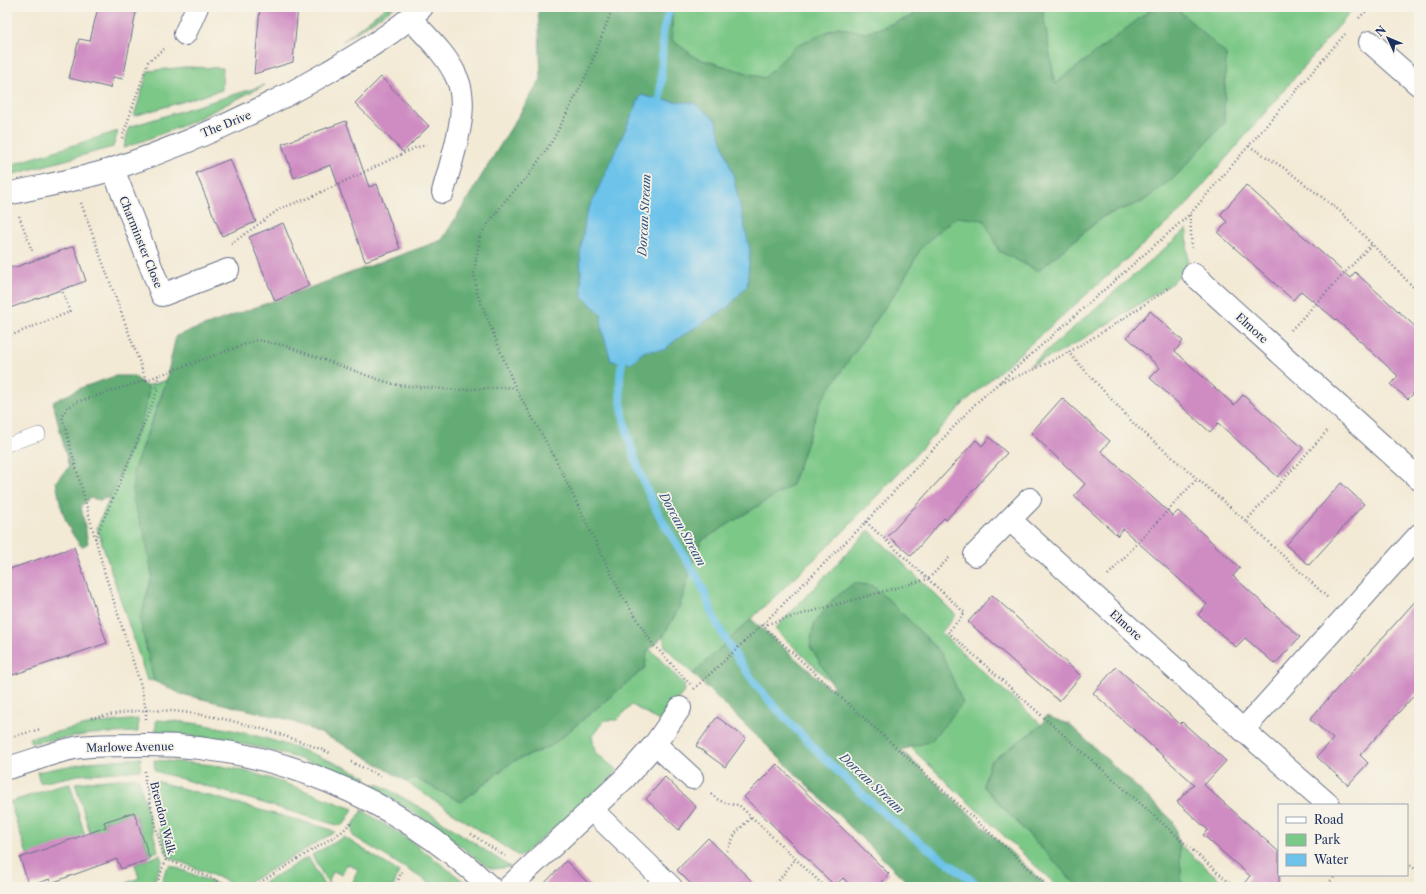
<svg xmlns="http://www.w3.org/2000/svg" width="1426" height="894" viewBox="0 0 1426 894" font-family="'Libre Caslon Text',serif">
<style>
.green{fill:#7bc887;stroke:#4b7c72}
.forest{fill:#64ac74;stroke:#406e69}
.water{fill:#6dc3ea;stroke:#4479a4}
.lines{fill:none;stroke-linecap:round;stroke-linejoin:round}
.stream{stroke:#6dc3ea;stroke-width:8}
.building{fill:#cf8cc2}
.service-casing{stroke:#677088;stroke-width:14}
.minor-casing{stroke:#677088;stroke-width:24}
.tertiary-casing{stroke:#677088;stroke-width:24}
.path{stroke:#677088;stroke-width:2.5;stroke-dasharray:1 3;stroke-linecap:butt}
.service{stroke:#fff;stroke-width:13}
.minor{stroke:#fff;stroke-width:22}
.tertiary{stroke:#fff;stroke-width:22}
.labels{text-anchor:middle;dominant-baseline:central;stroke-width:3.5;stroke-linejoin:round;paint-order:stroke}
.street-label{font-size:11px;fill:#1b2f5e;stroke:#f7f3e8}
.water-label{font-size:12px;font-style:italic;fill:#305481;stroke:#f7f3e8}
</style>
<rect width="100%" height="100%" fill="#f7f3e8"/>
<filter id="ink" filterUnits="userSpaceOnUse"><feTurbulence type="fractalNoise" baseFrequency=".025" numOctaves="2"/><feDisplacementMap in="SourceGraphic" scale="8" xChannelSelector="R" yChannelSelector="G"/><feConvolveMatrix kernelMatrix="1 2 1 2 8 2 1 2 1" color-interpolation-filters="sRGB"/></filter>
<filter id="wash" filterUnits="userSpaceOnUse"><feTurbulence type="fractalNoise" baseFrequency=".012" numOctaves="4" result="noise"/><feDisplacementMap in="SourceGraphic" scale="16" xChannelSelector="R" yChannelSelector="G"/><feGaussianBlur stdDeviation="0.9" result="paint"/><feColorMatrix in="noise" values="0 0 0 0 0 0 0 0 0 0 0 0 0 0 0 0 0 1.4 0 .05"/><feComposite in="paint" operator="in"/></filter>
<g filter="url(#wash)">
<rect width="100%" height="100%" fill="#f3ead5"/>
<g class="green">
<path d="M386,7H394L343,41Z"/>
<path d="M672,7H915L913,16L866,33L838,27L797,45L764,78L696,58L672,40Z"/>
<path d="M1042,7H1154L1055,84Z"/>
<path d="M1175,7H1355L1182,210L965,402L844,531L693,674L665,647L663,637L678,610L701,541L792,485L821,401L903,281L921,248L941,229L957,217L985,220L999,251L1038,271L1104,216L1142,202L1177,175L1224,123L1226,54Z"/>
<path d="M185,67L223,68L222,90L134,116L148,71Z"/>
<path d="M265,85L187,124L124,148L129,127Z"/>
<path d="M118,131L113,147L7,176V166Z"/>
<path d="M1187,229L1188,266L1171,284L1111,322L1059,353L1029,366Z"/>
<path d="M167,380L142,446L133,501L145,535L152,575L140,621L154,681L147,680L97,528L142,421L149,389L146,386Z"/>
<path d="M869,530L956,615L941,633L1042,725L990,762L983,786L1078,887H1058L910,747L931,741L942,654L894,605L873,586L810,646L834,685L775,629Z"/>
<path d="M650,649L684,684L685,691L659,721L632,705L617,720H605L592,736L595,752L618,771L598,791L520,857L405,781L415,778L461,802L512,762L551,746L645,668L647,651Z"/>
<path d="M138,719V732L91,734L31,743L29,738L92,724Z"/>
<path d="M156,720C230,723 300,746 367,777L362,784C291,750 234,740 156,732Z"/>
<path d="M141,758L140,770L79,775L40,783L37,772L89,762Z"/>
<path d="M154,760C176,762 199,763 221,766C267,774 310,793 353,809L345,823L340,826L155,771Z"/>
<path d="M128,778H136L139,780L158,851L149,855L134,812L104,822L106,828L90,833L75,783Z"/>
<path d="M152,780L329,829L335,832L241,887L171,858L166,852L148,783Z"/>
<path d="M377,783L428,812L510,867L493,869L486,866L432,824L374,788Z"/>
<path d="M70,784L85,836L32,870L10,802L56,787Z"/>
<path d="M362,810L408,839L471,887H436L353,836L352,827Z"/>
<path d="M344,837L399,872L393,887H363V885L353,881L358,869L346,864L342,875L333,871L328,884L312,855Z"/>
<path d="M1179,844L1228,887H1182Z"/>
<path d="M160,855L162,861L152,887H127L126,883L139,878L135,864Z"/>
<path d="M308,857L325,887H257Z"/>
<path d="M170,865L224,887H160L166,869Z"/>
</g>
<g class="forest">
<path d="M538,7H672V40L696,58L764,78L797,45L838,27L866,33L913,16L915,7H1042L1055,84L1154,7H1175L1226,54L1224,123L1177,175L1142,202L1103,216L1038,271L999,251L984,220L957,217L941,229L921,248L903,281L821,401L792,485L701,541L678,610L663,637L647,651L645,668L551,746L512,762L461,802L415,778L405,781L358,752L320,733L286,719L181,694L154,681L140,621L152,575L145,535L133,501V471L164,390L176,336L442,240L541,79Z"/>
<path d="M115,376H134L149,389L142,421L110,497L100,500L90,498L81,506L88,543L82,547C65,528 60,505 56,481L69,467L53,402L83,387Z"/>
<path d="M854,583L873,586L894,605L942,654L963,703L931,741L901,750L1048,887H912L693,674L751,619L829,688L834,686L810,646L814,624L832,600Z"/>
<path d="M1046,716L1069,724L1173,821L1179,844L1182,887H1078L983,786L990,762L1042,725Z"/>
</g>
<path class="water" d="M641,95L661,100L694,103L715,119L733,175L750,250L747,286L727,308L677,339L664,350L645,351L631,363L611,361L602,330L601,314L582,296L580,254L586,215Z"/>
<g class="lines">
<g class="stream">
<path d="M660,109L663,32L670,7"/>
<path d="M625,354C608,395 638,473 657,511C670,536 687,558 700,583C707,595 709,608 715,620C729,648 755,686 776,708C819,754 868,803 918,841C939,856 960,871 980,887"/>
</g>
</g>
<g id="blocks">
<g class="building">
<path d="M98,7H137L123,79L113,77L110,88L69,78L79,39L90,41Z"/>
<path d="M260,7H298L293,62L254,74Z"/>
<path d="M381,77L429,126L403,152L355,103Z"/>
<path d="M346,121L369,187L377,184L400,249L365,261L331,165L294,178L282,144Z"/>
<path d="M230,159L256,222L222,236L196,173Z"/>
<path d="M1246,185L1350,278L1355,272L1419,330V395L1415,392L1408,399L1391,385L1398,376L1347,329L1301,291L1293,300L1218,233L1227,222L1220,215Z"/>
<path d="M283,223L309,286L275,301L249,237Z"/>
<path d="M74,246L86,281L7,309V267H16Z"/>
<path d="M1150,311L1183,341L1175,351L1204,378L1234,405L1243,395L1303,448L1278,477L1218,423L1210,432L1150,378L1160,368L1127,337Z"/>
<path d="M1062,398L1110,441L1101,451L1173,516L1178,511L1240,568L1233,576L1300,637L1275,664L1245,638L1236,647L1198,615L1207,604L1123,529L1118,536L1074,496L1085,484L1031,433Z"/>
<path d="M989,437L1007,453L946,520L944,518L911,556L888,536L976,440L982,446Z"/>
<path d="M1341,483L1364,504L1309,565L1286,545Z"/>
<path d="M74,547L107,643L7,677V570Z"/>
<path d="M992,595L1081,676L1059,701L968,622Z"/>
<path d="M1419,597V690L1360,755L1368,763L1348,785L1317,757L1333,739L1310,719Z"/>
<path d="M1116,667L1180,724L1182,722L1226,761L1204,785L1279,852V887H1241L1250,876L1203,835L1208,830L1177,802L1194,784L1093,693Z"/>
<path d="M717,717L746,738L725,767L696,746Z"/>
<path d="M777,764L889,874L876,887H852L843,878L835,886L744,797Z"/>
<path d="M665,777L696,807L679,830L646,799Z"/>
<path d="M134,812L150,859L121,869L117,859L51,883L50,879L29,886L20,858L106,827L104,822Z"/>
<path d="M708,838L758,887H694L677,870Z"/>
<path d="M566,861L592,887H541Z"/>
</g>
</g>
</g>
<g filter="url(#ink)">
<use href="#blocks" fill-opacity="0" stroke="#677088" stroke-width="1"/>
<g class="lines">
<g class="service-casing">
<path id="service" d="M7,445L39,434"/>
</g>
<g class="minor-casing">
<g id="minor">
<path d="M410,18C426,36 446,54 456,76C472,107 451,160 443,192"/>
<path d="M185,34L197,7"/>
<path d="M1370,42L1419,85"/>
<path d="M113,169L162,295L228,270"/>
<path d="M7,194C42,186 79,180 113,169C188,144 260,112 328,72C360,53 395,33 422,7"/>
<path d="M1193,274L1419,479"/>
<path d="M1010,520L1243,730L1329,805"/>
<path d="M975,555L1030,499"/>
<path d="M1243,730L1419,535"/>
<path d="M655,744L692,778"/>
<path d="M591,809L671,887"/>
<path d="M509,887L625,778L655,744L680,708"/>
</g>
</g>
<g class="tertiary-casing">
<path id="tertiary" d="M7,768C31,762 55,751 80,747C99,745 118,745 137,745C268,742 396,797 490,887"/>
</g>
<g class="path">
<path d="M613,7L588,72L553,140L528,176L504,202L480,235L474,274L477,293L515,387L554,456L621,594L652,643L690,684"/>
<path d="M1359,18L1370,7"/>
<path d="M122,138L148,62L164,49"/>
<path d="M1249,146L1284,168L1341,212L1419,293"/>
<path d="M81,203L146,380L77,402L67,408L62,416L105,574L141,686L146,710V720"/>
<path d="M1190,215L1192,250"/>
<path d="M19,216L32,251"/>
<path d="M231,244L281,208L309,198L415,148L429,144"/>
<path d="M1291,330L1372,244"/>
<path d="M7,337L70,312L62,290"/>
<path d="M1068,352L1135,425L1246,521L1328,598"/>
<path d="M146,380L257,340L283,345L377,379L397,385L457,390L515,387"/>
<path d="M1000,382C1062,363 1117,322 1171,287"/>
<path d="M1246,521L1327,431"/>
<path d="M866,522L965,613L948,632L1234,887"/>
<path d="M95,539L132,455L157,391L158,375"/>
<path d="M1108,575L1197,479"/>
<path d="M762,625L1049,887"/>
<path d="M763,625L928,579L950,557"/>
<path d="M694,689L762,625L864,524L975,404L1190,214L1345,34"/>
<path d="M91,718C110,715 129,711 149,710C205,710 278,731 330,753"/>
<path d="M7,738L41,729"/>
<path d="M351,762L382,777"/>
<path d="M145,771V781L161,848L166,859L156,887"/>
<path d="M711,794C719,802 728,804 739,805L825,887"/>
<path d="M471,834L505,856"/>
<path d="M727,851L735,834L751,817"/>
<path d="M166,859L232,887"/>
<path d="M1407,863L1419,872"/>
<path d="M253,887L343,831L352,821"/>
<path d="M395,887L403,869"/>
<path d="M774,887L795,859"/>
<path d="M1325,887L1336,875"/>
</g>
<use href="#service" class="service"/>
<use href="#minor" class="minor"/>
<use href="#tertiary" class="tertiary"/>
</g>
</g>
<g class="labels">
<g class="street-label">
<text transform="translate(226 124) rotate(-22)">The Drive</text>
<text transform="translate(141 242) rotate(68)">Charminster Close</text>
<text transform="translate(1252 328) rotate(42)">Elmore</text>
<text transform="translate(1126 625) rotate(42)">Elmore</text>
<text transform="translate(130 747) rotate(-1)">Marlowe Avenue</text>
<text transform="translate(163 818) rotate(76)">Brendon Walk</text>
</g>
<g class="water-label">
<text transform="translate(644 215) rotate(-87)">Dorcan Stream</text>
<text transform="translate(683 529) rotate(61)">Dorcan Stream</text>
<text transform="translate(872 783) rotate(43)">Dorcan Stream</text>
</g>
</g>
<rect width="1426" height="894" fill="none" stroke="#f7f3e8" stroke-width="24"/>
<rect x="1278" y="804" width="130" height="72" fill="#f7f3e8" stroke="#9fa5b1"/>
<rect x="1286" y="817" width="20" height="6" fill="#ffffff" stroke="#9fa5b1"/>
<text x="1314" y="824" font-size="12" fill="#1b2f5e">Road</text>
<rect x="1286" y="834" width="20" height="12" fill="#7bc887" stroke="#9fa5b1"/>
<text x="1314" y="844" font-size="12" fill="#1b2f5e">Park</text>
<rect x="1286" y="854" width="20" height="12" fill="#6dc3ea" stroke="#9fa5b1"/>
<text x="1314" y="864" font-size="12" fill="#1b2f5e">Water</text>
<g transform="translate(1388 38) rotate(314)" stroke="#f7f3e8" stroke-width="3" paint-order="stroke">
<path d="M0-3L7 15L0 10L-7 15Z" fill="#1b2f5e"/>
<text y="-6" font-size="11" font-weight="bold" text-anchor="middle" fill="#1b2f5e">N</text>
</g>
</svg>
